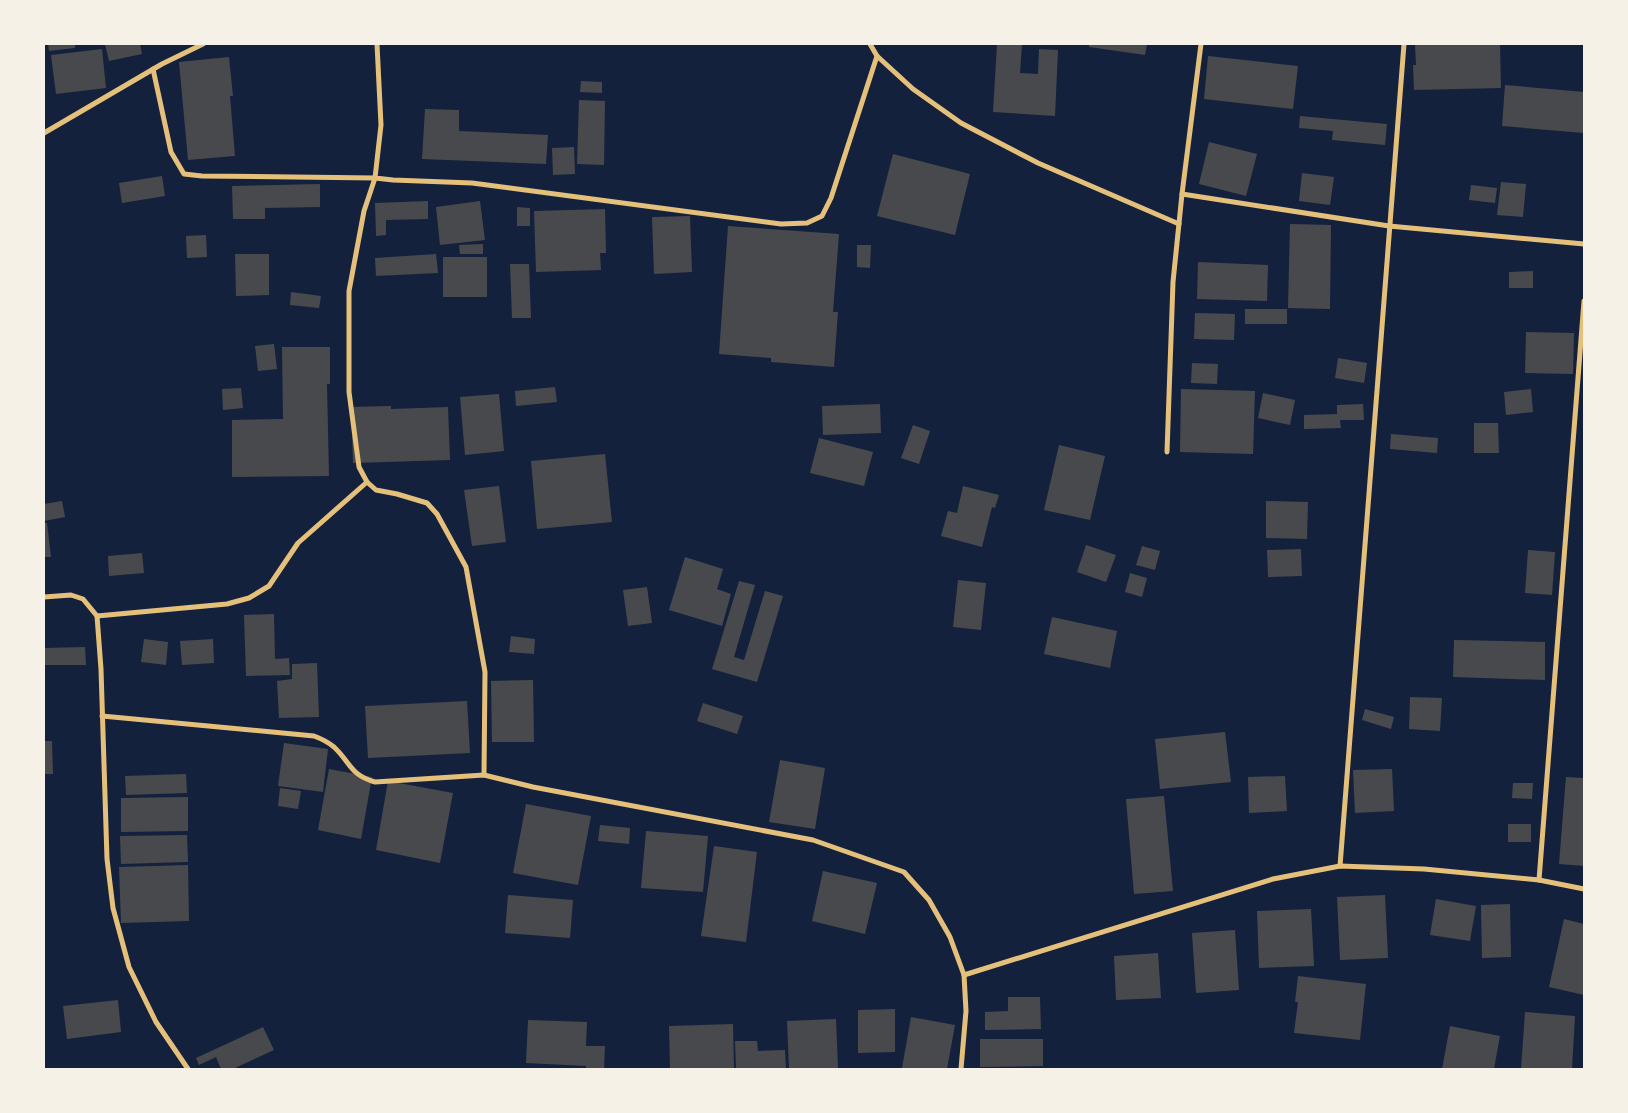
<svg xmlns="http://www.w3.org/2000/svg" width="1628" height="1113" viewBox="0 0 1628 1113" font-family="'Noto Serif',serif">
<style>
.building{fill:#48494c}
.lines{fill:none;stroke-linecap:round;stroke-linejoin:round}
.minor{stroke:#e5c07b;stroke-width:5}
</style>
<rect width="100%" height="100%" fill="#14213d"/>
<g class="building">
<path d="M48,44H75V48L49,51Z"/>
<path d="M105,44H140L142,54L109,61Z"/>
<path d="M997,44H1022L1020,73L1038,74L1039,49L1058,50L1055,116L993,112Z"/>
<path d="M1089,44H1147L1145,55L1089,47Z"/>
<path d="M1415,44H1500L1501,88L1414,90L1413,65H1416Z"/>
<path d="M102,49L106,88L56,94L51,55Z"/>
<path d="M1208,56L1298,66L1293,109L1204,99Z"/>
<path d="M229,57L233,96H230L235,156L188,160L179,62Z"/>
<path d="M581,81L602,82V93L580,92Z"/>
<path d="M1505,85L1584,92V133L1502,126Z"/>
<path d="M579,100L605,101L604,165L577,164Z"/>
<path d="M425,109L459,110V131L548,135L546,164L422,159Z"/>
<path d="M1300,116L1387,124L1385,145L1332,140L1333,131L1299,128Z"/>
<path d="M1209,142L1257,154L1246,196L1199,184Z"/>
<path d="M574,147L575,174L553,175L552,148Z"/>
<path d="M893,154L970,174L955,235L877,216Z"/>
<path d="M1302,173L1334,177L1330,205L1299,201Z"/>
<path d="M162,176L165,196L122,203L119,183Z"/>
<path d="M1501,182L1526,184L1523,217L1497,215Z"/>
<path d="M320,184V207L265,208V219H233L232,186Z"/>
<path d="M1471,185L1497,188L1495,203L1469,200Z"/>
<path d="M428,201V219L386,220V235L376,236L375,203Z"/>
<path d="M480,201L485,240L440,245L436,207Z"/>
<path d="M517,207L530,208V226H517Z"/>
<path d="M605,209L606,253H600L601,270L536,272L534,211Z"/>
<path d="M690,216L692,272L654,274L652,217Z"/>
<path d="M1290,224L1331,225L1330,309L1288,308Z"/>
<path d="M728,226L839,234L833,312H838L834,367L771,362V358L719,354Z"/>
<path d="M206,235L207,257L187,258L186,236Z"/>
<path d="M483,244V254H460L459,245Z"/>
<path d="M857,245H871L870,268L857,267Z"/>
<path d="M235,254H269V295L236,296Z"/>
<path d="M436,254L438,273L376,276L375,258Z"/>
<rect x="443" y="257" width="44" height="40"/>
<path d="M1198,262L1268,265L1267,301L1197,299Z"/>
<path d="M510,264H529L531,318H512Z"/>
<path d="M1533,271V288H1509V272Z"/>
<path d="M291,292L321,296L319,308L290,305Z"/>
<rect x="1245" y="309" width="42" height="15"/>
<path d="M1195,313L1235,314L1234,340L1194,339Z"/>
<path d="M1526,332L1574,333L1573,374L1525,373Z"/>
<path d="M274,344L277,369L258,371L255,346Z"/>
<path d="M282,347H330V384H327L329,476L232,477V420L283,419Z"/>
<path d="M1338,358L1367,363L1364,383L1335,378Z"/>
<path d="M1192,363L1218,364L1217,384L1191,383Z"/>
<path d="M555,387L557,402L516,406L515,391Z"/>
<path d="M241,388L243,408L223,410L222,389Z"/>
<path d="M1181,389L1255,391L1253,454L1180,452Z"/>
<path d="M1531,389L1533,412L1506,415L1504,392Z"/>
<path d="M1263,393L1295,400L1290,425L1258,418Z"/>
<path d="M499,394L504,451L465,455L460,397Z"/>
<path d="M880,404L881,433L823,435L822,406Z"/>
<path d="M1363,404L1364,420H1340L1341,428L1304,429V415L1337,414V405Z"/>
<path d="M391,406V409L448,407L450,460L353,463L351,407Z"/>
<path d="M1474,423H1498L1499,453H1474Z"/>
<path d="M913,425L930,431L919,464L901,458Z"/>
<path d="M1391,434L1438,438L1437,453L1390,449Z"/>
<path d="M819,438L873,452L864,486L810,473Z"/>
<path d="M1059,445L1105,456L1090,520L1044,510Z"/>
<path d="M605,454L612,522L537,529L531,461Z"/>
<path d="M499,486L506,542L472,546L464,490Z"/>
<path d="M963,486L999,495L995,508L992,507L982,547L941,536L948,511L957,513Z"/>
<path d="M62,501L65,517L44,521V504Z"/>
<path d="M1266,501L1308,502L1307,539L1266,538Z"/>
<path d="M44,523H47L51,557H44Z"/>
<path d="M1086,545L1116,555L1106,582L1077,572Z"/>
<path d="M1142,546L1160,551L1155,570L1136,565Z"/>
<path d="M1301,549L1302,576L1268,577L1267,550Z"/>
<path d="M1528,550L1555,552L1552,595L1525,593Z"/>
<path d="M142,553L144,573L109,576L108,556Z"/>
<path d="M685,557L723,569L717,589L731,594L722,626L669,610Z"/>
<path d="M1130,573L1147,578L1142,597L1125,592Z"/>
<path d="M958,580L986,583L981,630L953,627Z"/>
<path d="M739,581L755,585L734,657L744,660L765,591L783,596L757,682L712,669Z"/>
<path d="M647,587L652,623L628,626L623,590Z"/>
<path d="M274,614L275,659L289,658L290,675L246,676L244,615Z"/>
<path d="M1052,617L1117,631L1110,668L1044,654Z"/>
<path d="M511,636L535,639L534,654L509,652Z"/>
<path d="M144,639L168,642L166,665L141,662Z"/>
<path d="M213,639L214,663L182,665L180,641Z"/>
<path d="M1454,640L1545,642V680L1453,677Z"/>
<path d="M85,647L86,665H45L44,648Z"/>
<path d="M317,663L319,717L279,718L277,681L292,679V664Z"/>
<path d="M533,680L534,742H492L491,681Z"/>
<path d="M1410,697L1442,698L1440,731L1409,729Z"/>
<path d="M467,701L470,753L368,758L365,706Z"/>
<path d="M703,703L743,716L737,734L697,721Z"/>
<path d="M1365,709L1394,717L1391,729L1362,720Z"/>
<path d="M1225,732L1231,782L1160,789L1155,739Z"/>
<path d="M44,741H52L53,774H44Z"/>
<path d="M284,743L328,749L323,792L278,786Z"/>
<path d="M780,760L825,768L815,829L769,822Z"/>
<path d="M329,769L372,777L361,839L318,830Z"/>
<path d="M1392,769L1394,811L1355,813L1353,770Z"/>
<path d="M186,774L187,793L126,795L125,776Z"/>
<path d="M1285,776L1287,811L1249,813L1248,777Z"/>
<path d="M1566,777L1584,778V866L1559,864Z"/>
<path d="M388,781L453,793L440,863L376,850Z"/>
<path d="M1513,783H1533L1532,799L1512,798Z"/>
<path d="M280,788L301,791L298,809L278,806Z"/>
<path d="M1164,796L1173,891L1134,894L1126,799Z"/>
<path d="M188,797V831L121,832V798Z"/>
<path d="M526,804L591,816L578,885L513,873Z"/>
<rect x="1508" y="824" width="23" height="18"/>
<path d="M600,825L630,828L629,844L598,841Z"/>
<path d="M646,831L708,836L703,892L641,888Z"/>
<path d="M187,835L188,862L121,864L120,836Z"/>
<path d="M714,846L757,852L746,942L701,936Z"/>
<path d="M188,865L189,921L121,923L119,867Z"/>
<path d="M823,871L877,883L865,934L812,921Z"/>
<path d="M508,895L573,900L570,938L505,933Z"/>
<path d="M1385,895L1388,958L1340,960L1337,897Z"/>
<path d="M1436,899L1476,906L1470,941L1430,935Z"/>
<path d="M1510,904L1511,957L1482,958L1481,905Z"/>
<path d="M1311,909L1314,966L1259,968L1257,911Z"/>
<path d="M1564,919L1584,924V995L1549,987Z"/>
<path d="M1235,930L1239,990L1196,993L1192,933Z"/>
<path d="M1158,953L1161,998L1116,1000L1114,956Z"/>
<path d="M1298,976L1366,984L1360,1040L1294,1033L1298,1002H1295Z"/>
<path d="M1008,997H1040L1041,1029L985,1030V1012L1008,1011Z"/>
<path d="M118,1000L121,1032L67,1039L63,1006Z"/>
<path d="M895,1009V1052L858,1053V1010Z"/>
<path d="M1525,1012L1575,1016L1572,1069H1521Z"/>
<path d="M911,1017L955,1025L947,1069H912L902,1068Z"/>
<path d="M836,1019L838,1069H789L787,1021Z"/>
<path d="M528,1020L587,1022L586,1046H605L604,1069H586V1066L526,1063Z"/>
<path d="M733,1024L734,1069H670L669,1026Z"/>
<path d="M1450,1026L1500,1036L1494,1069H1442Z"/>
<path d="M263,1027L274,1050L233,1069H221L216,1057L199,1065L196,1058Z"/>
<path d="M980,1039H1043V1066L980,1067Z"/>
<path d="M735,1041H757L758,1051L785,1050L786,1069H736Z"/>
</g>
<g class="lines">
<g class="minor">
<path d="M377,44L381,125L375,178L393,180L472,183L781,224L807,223L822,216L831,198L877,56"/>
<path d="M870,44L877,56L913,89L961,123L1038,163L1179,224"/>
<path d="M153,69L171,152L184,174L202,176L375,178L364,211L349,291V392L359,467L367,482L376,490L397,494L427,503L437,514L466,567L485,672L484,775"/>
<path d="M44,133L162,64L203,44"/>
<path d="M1182,194L1389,226L1584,244"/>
<path d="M1167,452L1173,282L1182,194L1201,44"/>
<path d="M44,597L71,595L83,599L97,616L101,669L107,859L113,908L129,967L156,1022L188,1069"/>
<path d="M97,616L227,604L249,598L269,586L298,543L367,482"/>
<path d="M102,716L314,736C322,739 328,742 334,747C351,763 350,775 375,782L484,775L533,787L813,840L904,872L929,900L950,937L964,975L966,1011L961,1069"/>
<path d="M1340,866L1404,44"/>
<path d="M1539,880L1584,301"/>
<path d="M964,975L1273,879L1340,866L1424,869L1539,880L1584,889"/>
</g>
</g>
<rect width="1628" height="1113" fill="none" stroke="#f6f1e7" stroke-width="90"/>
</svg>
